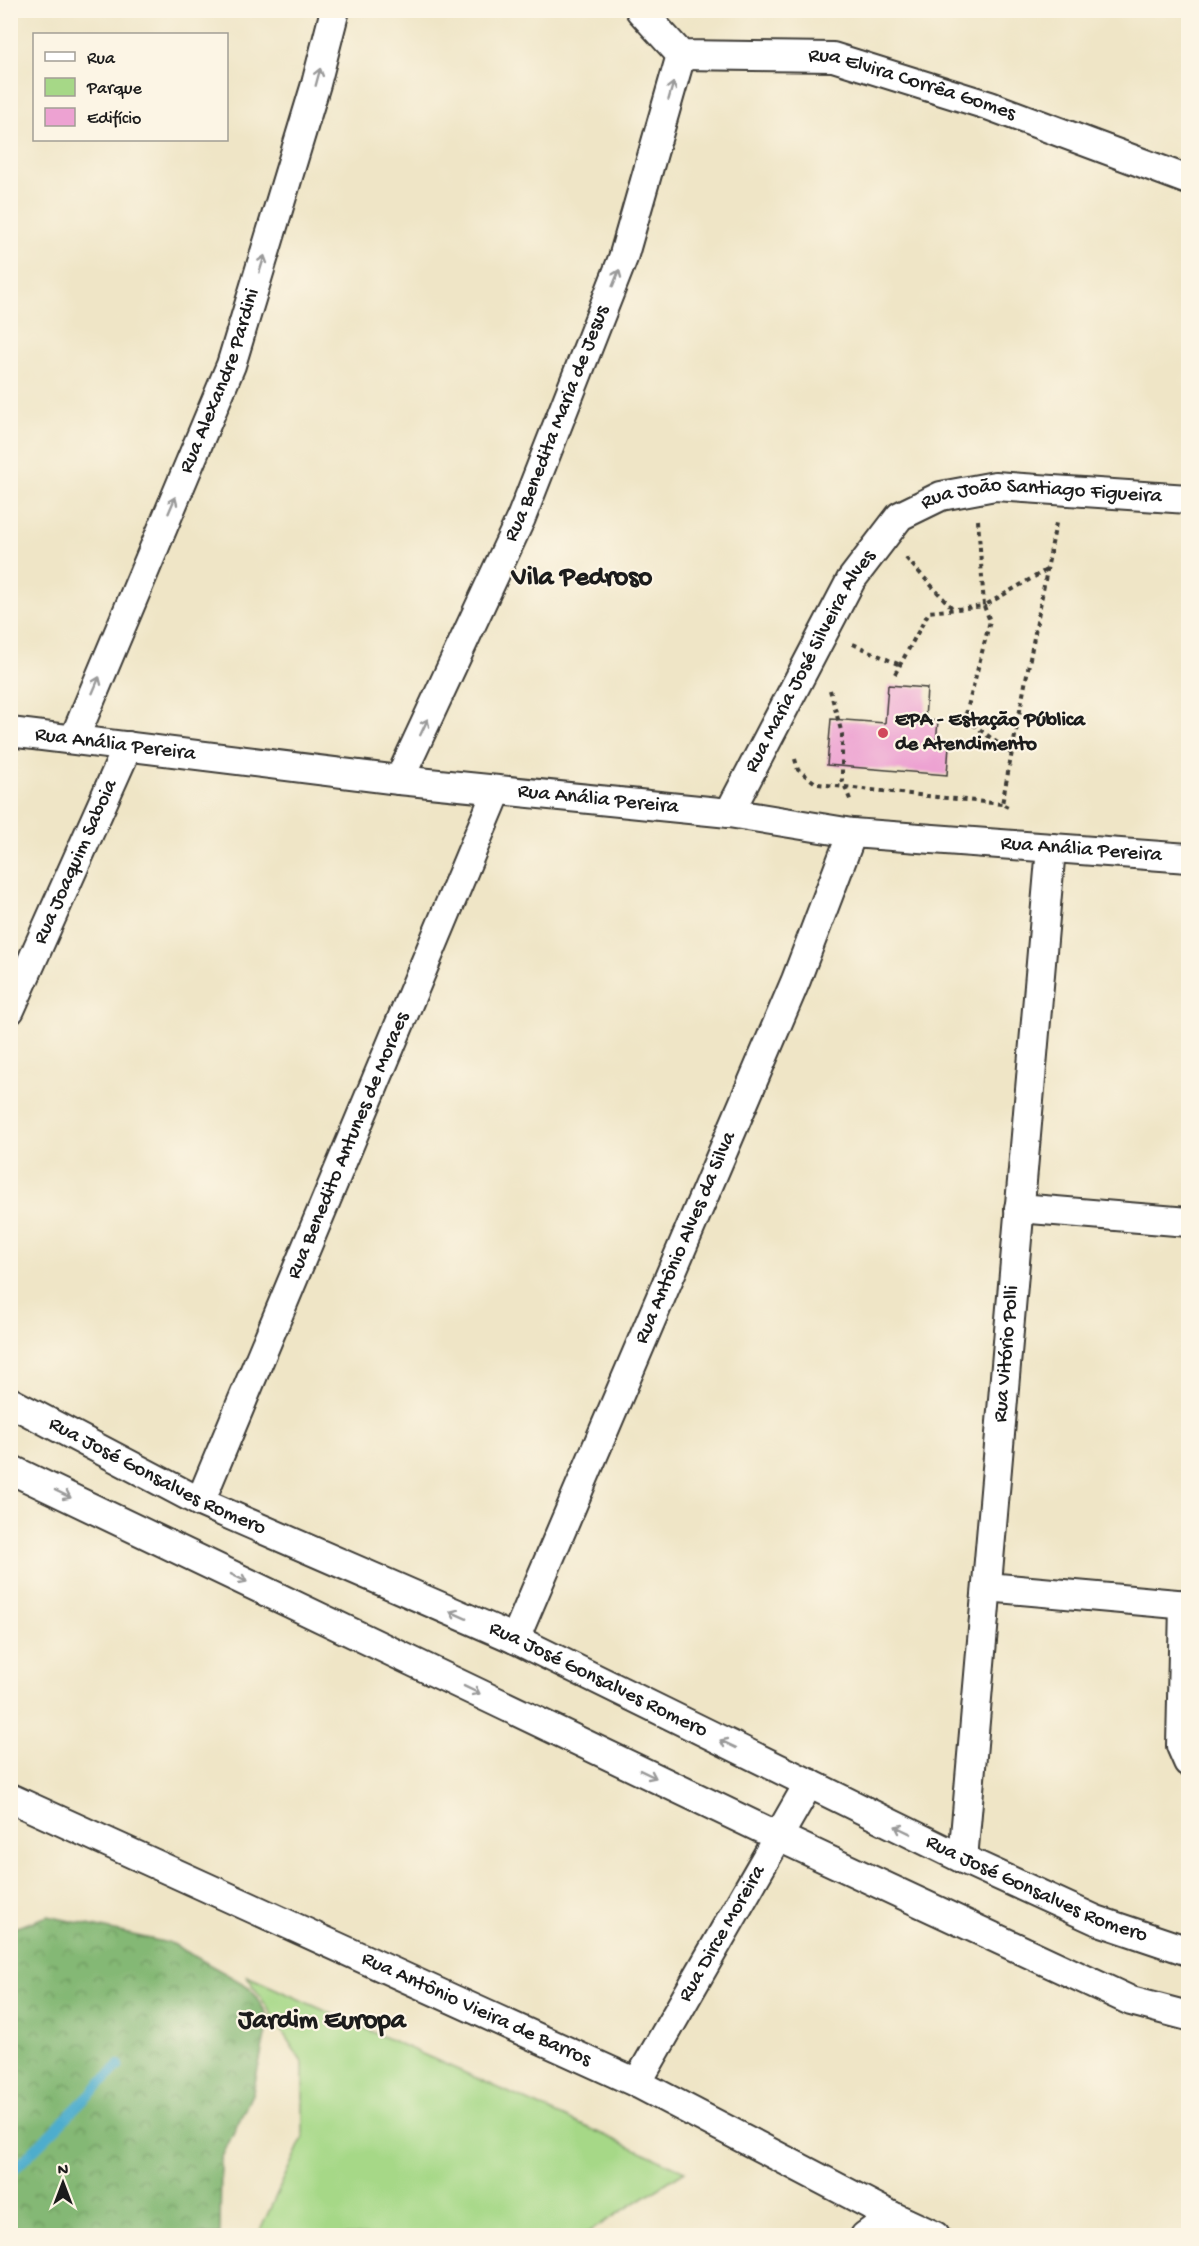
<svg xmlns="http://www.w3.org/2000/svg" width="1199" height="2246" viewBox="0 0 1199 2246" font-family="'Gochi Hand',sans-serif">
<style>
.forest{fill:url(#forest-crowns);stroke:#506a48;stroke-width:1.5}
.park{fill:#a6d887;stroke:#617a52;stroke-width:1.5}
.lines{fill:none;stroke-linecap:round;stroke-linejoin:round}
.stream{stroke:#4eadcd;stroke-width:10}
.building{fill:#eda2d2}
.minor-casing{stroke:#3c3a36;stroke-width:32}
.path{stroke:#3c3a36;stroke-width:4;stroke-dasharray:4.5 4.5;stroke-linecap:butt}
.minor{stroke:#fff;stroke-width:28}
.oneway{stroke:#999}
.poi-dot{fill:#d1495b;stroke:#fcf5e5;stroke-width:2}
.labels{text-anchor:middle;dominant-baseline:central;stroke-width:4.5;stroke-linejoin:round;paint-order:stroke}
.street-label{font-size:21px;fill:#1c1c1c;stroke:#fcf5e5}
.poi-label{font-size:21px;font-weight:bold;fill:#1c1c1c;stroke:#fcf5e5;text-anchor:start}
.district-label{font-size:27px;font-weight:bold;fill:#1c1c1c;stroke:#fcf5e5}
</style>
<defs>
<pattern id="forest-crowns" width="20" height="18" patternUnits="userSpaceOnUse" patternTransform="scale(1.5)"><rect width="20" height="18" fill="#84b874"/><path d="M2 6a3 3 0 1 1 6 0M12 15a3 3 0 1 1 6 0" fill="none" stroke="#6b955e"/></pattern>
</defs>
<rect width="100%" height="100%" fill="#fcf5e5"/>
<filter id="ink" filterUnits="userSpaceOnUse"><feTurbulence type="fractalNoise" baseFrequency=".0167" numOctaves="2"/><feDisplacementMap in="SourceGraphic" scale="12" xChannelSelector="R" yChannelSelector="G"/><feConvolveMatrix kernelMatrix="1 2 1 2 8 2 1 2 1" color-interpolation-filters="sRGB"/></filter>
<filter id="wash" filterUnits="userSpaceOnUse"><feTurbulence type="fractalNoise" baseFrequency=".008" numOctaves="4" result="noise"/><feDisplacementMap in="SourceGraphic" scale="24" xChannelSelector="R" yChannelSelector="G"/><feGaussianBlur stdDeviation="1.35" result="paint"/><feColorMatrix in="noise" values="0 0 0 0 0 0 0 0 0 0 0 0 0 0 0 0 0 1.4 0 .05"/><feComposite in="paint" operator="in"/></filter>
<g filter="url(#wash)">
<rect width="100%" height="100%" fill="#efe5c6"/>
<path class="forest" d="M48,1916L173,1944L251,1988L269,2018L253,2092L221,2159L220,2235H11V1929Z"/>
<path class="park" d="M247,1976L685,2171L584,2235H258L303,2137V2064Z"/>
<g class="lines">
<path class="stream" d="M10,2174L119,2065"/>
</g>
<g id="blocks">
<path class="building" d="M888,685L927,688L925,720L938,721L936,743L949,745L947,775L827,765L831,719L885,723Z"/>
</g>
</g>
<g filter="url(#ink)">
<use href="#blocks" fill-opacity="0" stroke="#3c3a36" stroke-width="1.5"/>
<g class="lines">
<g class="minor-casing">
<g id="minor">
<path id="s1" d="M640,10L681,55L833,57L990,106L1188,180"/>
<path id="s2" d="M10,732L399,780L729,813L852,833L1188,858"/>
<path id="s3" d="M74,739L231,365L316,84L335,10"/>
<path id="s4" d="M399,780L521,518L623,258L681,55"/>
<path id="s5" d="M729,813L851,580L900,516L941,496L995,486L1188,499"/>
<path id="s6" d="M10,1010L128,746"/>
<path d="M1019,1208L1188,1222"/>
<path id="s7" d="M10,1402L200,1502L515,1639L963,1859L1096,1920L1188,1951"/>
<path d="M10,1469L779,1837L1131,2001L1188,2016"/>
<path id="s8" d="M200,1502L497,791"/>
<path d="M987,1587L1188,1605"/>
<path d="M1184,1604L1181,1746L1188,1762"/>
<path id="s9" d="M515,1639L796,980L852,833"/>
<path id="s10" d="M10,1798L637,2083L892,2216L935,2236"/>
<path id="s11" d="M963,1859L1051,848"/>
<path id="s12" d="M637,2083L809,1783"/>
<path d="M865,2236L892,2216"/>
</g>
</g>
<g class="path">
<path d="M978,520L984,606L1048,569"/>
<path d="M906,558L953,609"/>
<path d="M853,644L900,665"/>
<path d="M895,674L929,612L984,606L990,621L965,718L1012,754"/>
<path d="M830,690L842,734V779L851,802"/>
<path d="M795,759L798,770L817,784L1002,804"/>
<path d="M1008,807L1002,804L1056,523"/>
</g>
<use href="#minor" class="minor"/>
</g>
<defs><path id="oneway-shaft" d="M-6 0H5M1.5-3L5.5 0L1.5 3" fill="none" stroke-width="1.6" stroke-linecap="round" stroke-linejoin="round" transform="scale(1.5)"/></defs>
<g class="oneway">
<use href="#oneway-shaft" transform="translate(318 77) rotate(-75)"/>
<use href="#oneway-shaft" transform="translate(671 91) rotate(-74)"/>
<use href="#oneway-shaft" transform="translate(262 264) rotate(-73)"/>
<use href="#oneway-shaft" transform="translate(616 278) rotate(-68)"/>
<use href="#oneway-shaft" transform="translate(172 505) rotate(-67)"/>
<use href="#oneway-shaft" transform="translate(96 685) rotate(-67)"/>
<use href="#oneway-shaft" transform="translate(424 727) rotate(-65)"/>
<use href="#oneway-shaft" transform="translate(63 1494) rotate(26)"/>
<use href="#oneway-shaft" transform="translate(239 1578) rotate(26)"/>
<use href="#oneway-shaft" transform="translate(458 1615) rotate(-156)"/>
<use href="#oneway-shaft" transform="translate(472 1690) rotate(26)"/>
<use href="#oneway-shaft" transform="translate(728 1744) rotate(-154)"/>
<use href="#oneway-shaft" transform="translate(648 1774) rotate(26)"/>
<use href="#oneway-shaft" transform="translate(903 1830) rotate(-154)"/>
</g>
</g>
<circle class="poi-dot" cx="883" cy="733" r="6"/>
<g class="labels">
<g class="street-label">
<text stroke="none"><textPath href="#s1" startOffset="296">Rua Elvira Corrêa Gomes</textPath></text>
<text stroke="none"><textPath href="#s3" startOffset="387">Rua Alexandre Pardini</textPath></text>
<text stroke="none"><textPath href="#s4" startOffset="390">Rua Benedita Maria de Jesus</textPath></text>
<text stroke="none"><textPath href="#s5" startOffset="490">Rua João Santiago Figueira</textPath></text>
<text stroke="none"><textPath href="#s5" startOffset="172">Rua Maria José Silveira Alves</textPath></text>
<text stroke="none"><textPath href="#s2" startOffset="106">Rua Anália Pereira</textPath></text>
<text stroke="none"><textPath href="#s2" startOffset="592">Rua Anália Pereira</textPath></text>
<text stroke="none"><textPath href="#s2" startOffset="1078">Rua Anália Pereira</textPath></text>
<text stroke="none"><textPath href="#s6" startOffset="162">Rua Joaquim Saboia</textPath></text>
<text stroke="none"><textPath href="#s8" startOffset="386">Rua Benedito Antunes de Moraes</textPath></text>
<text stroke="none"><textPath href="#s9" startOffset="436">Rua Antônio Alves da Silva</textPath></text>
<text stroke="none"><textPath href="#s11" startOffset="507">Rua Vitório Polli</textPath></text>
<text stroke="none"><textPath href="#s7" startOffset="165">Rua José Gonsalves Romero</textPath></text>
<text stroke="none"><textPath href="#s7" startOffset="651">Rua José Gonsalves Romero</textPath></text>
<text stroke="none"><textPath href="#s7" startOffset="1137">Rua José Gonsalves Romero</textPath></text>
<text stroke="none"><textPath href="#s12" startOffset="172">Rua Dirce Moreira</textPath></text>
<text stroke="none"><textPath href="#s10" startOffset="512">Rua Antônio Vieira de Barros</textPath></text>
</g>
<g class="poi-label">
<text x="895" y="721">EPA - Estação Pública<tspan x="895" dy="24">de Atendimento</tspan></text>
</g>
<g class="district-label">
<text x="582" y="579">Vila Pedroso</text>
<text x="322" y="2022">Jardim Europa</text>
</g>
</g>
<rect width="1199" height="2246" fill="none" stroke="#fcf5e5" stroke-width="36"/>
<rect x="33" y="33" width="195" height="108" fill="#fcf5e5" stroke="#a29e95" stroke-width="1.5"/>
<rect x="45" y="52" width="30" height="9" fill="#ffffff" stroke="#a29e95" stroke-width="1.5"/>
<text x="87" y="63" font-size="18" fill="#1c1c1c">Rua</text>
<rect x="45" y="78" width="30" height="18" fill="#a6d887" stroke="#a29e95" stroke-width="1.5"/>
<text x="87" y="93" font-size="18" fill="#1c1c1c">Parque</text>
<rect x="45" y="108" width="30" height="18" fill="#eda2d2" stroke="#a29e95" stroke-width="1.5"/>
<text x="87" y="123" font-size="18" fill="#1c1c1c">Edifício</text>
<g transform="translate(63 2183)" stroke="#fcf5e5" stroke-width="4.5" paint-order="stroke">
<path d="M0-4.5L10 22L0 15L-10 22Z" fill="#1c1c1c"/>
<text y="-9" font-size="16" font-weight="bold" text-anchor="middle" fill="#1c1c1c">N</text>
</g>
</svg>
